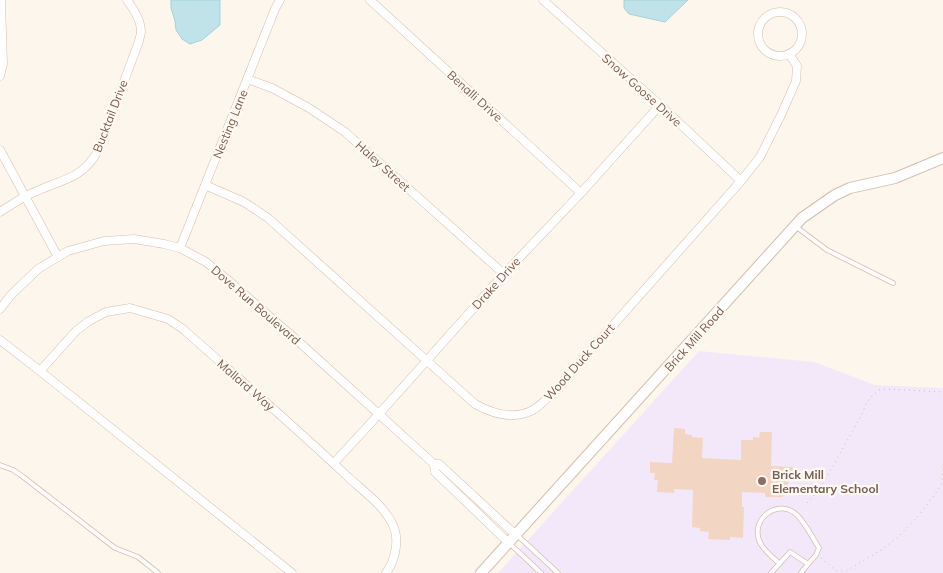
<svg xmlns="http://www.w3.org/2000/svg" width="943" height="573" viewBox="0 0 943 573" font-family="Mulish,sans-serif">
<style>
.education{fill:#f3e8fa}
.water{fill:#bfe3e8;stroke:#a5d3da}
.building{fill:#f3d5c3}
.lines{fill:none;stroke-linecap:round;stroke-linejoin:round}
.service-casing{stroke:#d1beb0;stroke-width:5.5}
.minor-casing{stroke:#d1beb0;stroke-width:9}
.tertiary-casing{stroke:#d1beb0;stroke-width:12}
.path{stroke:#d9b8a5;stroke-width:1;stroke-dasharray:1 4;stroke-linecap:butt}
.service{stroke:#fff;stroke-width:4}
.minor{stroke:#fff;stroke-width:8}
.tertiary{stroke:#fff;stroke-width:10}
.education-dot{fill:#8d6e63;stroke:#fffaf3;stroke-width:2}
.labels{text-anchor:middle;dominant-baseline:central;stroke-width:4.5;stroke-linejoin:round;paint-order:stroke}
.street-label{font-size:12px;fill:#7a5c4d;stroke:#fffaf3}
.education-label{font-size:12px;font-weight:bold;fill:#785e54;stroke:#fffaf3;text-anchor:start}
</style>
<rect width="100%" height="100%" fill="#fdf6ec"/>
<path class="education" d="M699,351L814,362L875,385L943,388V573H498Z"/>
<g class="water">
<path d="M171,0H220V25L202,40L190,44L182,39L176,30L175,21L171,8Z"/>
<path d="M624,0H688L665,22L629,14L624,8Z"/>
</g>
<path class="building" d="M674,428L685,429V434L692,435V437L703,438L702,458L741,460V440H753V437L759,438L760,432H772L771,466L793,467L792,480H788V487H783V497H765V493L742,492V507H744L743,538L730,537V540L708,539L709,532L700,531V528L692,527L693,490L674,489V493L657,492L658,480H654L655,473H650V462L672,463Z"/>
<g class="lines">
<g class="service-casing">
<g id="service">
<path d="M795,226L827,250L893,283"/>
<path d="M0,465L13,470L22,476L115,548L138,557L158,573"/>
<path d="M518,536L558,573"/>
<path d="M509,543L541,573"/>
<path d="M771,573L790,552L808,564L816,555L819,548C812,537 806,524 797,515C780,498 751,517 759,540C762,549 772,557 779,563"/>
<path d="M801,573L808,564"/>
</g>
</g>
<g class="minor-casing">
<g id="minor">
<path d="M370,0L581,193"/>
<path d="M543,0L660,105L741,181"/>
<circle cx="780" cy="34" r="22"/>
<path d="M0,76L3,64L1,0"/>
<path d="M247,79L272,88L309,108L345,132L504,274"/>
<path d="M0,150L58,257"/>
<path d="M205,185L244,202L268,218L475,404C493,414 514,420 533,410C540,406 546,399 552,394L741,181L760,157L781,115L796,81L797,66L789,54"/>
<path d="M0,212C12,204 24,196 37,191C63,179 82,179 98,151L138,44C139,40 141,35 141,31C141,21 133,8 127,0"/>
<path d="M180,248L275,9L280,0"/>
<path d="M0,309L11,295L38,269L68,251L104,241L134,239L164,244L180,248L206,262L228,280L299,342L434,464H439L516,535"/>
<path d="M0,340L40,371L292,573"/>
<path d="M40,371L76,331L89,321L106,312L130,308L168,319L183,329C238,378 294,426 347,476C363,491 382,504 392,523C400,538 396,559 386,573"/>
<path d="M334,463L379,414L504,274L581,193L660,105"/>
<path d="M434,464L435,472L509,543"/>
</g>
</g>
<g class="tertiary-casing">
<path id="tertiary" d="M481,573L802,218L835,195L850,188L895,178L943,158"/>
</g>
<g class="path">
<path d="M807,503L816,493L822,485L860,418L867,402L873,395L879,390L887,389L943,392"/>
<path d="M821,558L837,571H846L883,549L899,536L920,514L938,490L942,483L943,464"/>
</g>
<use href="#service" class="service"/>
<use href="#minor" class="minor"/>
<use href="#tertiary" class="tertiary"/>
</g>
<circle class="education-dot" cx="762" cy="481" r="5"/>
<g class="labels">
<g class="street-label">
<text transform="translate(642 90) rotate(42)">Snow Goose Drive</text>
<text transform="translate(475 96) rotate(42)">Benalli Drive</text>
<text transform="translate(110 116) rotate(-69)">Bucktail Drive</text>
<text transform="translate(230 124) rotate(-68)">Nesting Lane</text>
<text transform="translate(383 166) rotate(42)">Haley Street</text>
<text transform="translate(496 283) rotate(-48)">Drake Drive</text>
<text transform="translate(256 305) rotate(41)">Dove Run Boulevard</text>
<text transform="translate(694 339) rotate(-48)">Brick Mill Road</text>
<text transform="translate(579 362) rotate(-48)">Wood Duck Court</text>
<text transform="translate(246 385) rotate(41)">Mallard Way</text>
</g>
<g class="education-label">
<text x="772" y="474">Brick Mill<tspan x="772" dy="14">Elementary School</tspan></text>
</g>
</g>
</svg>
